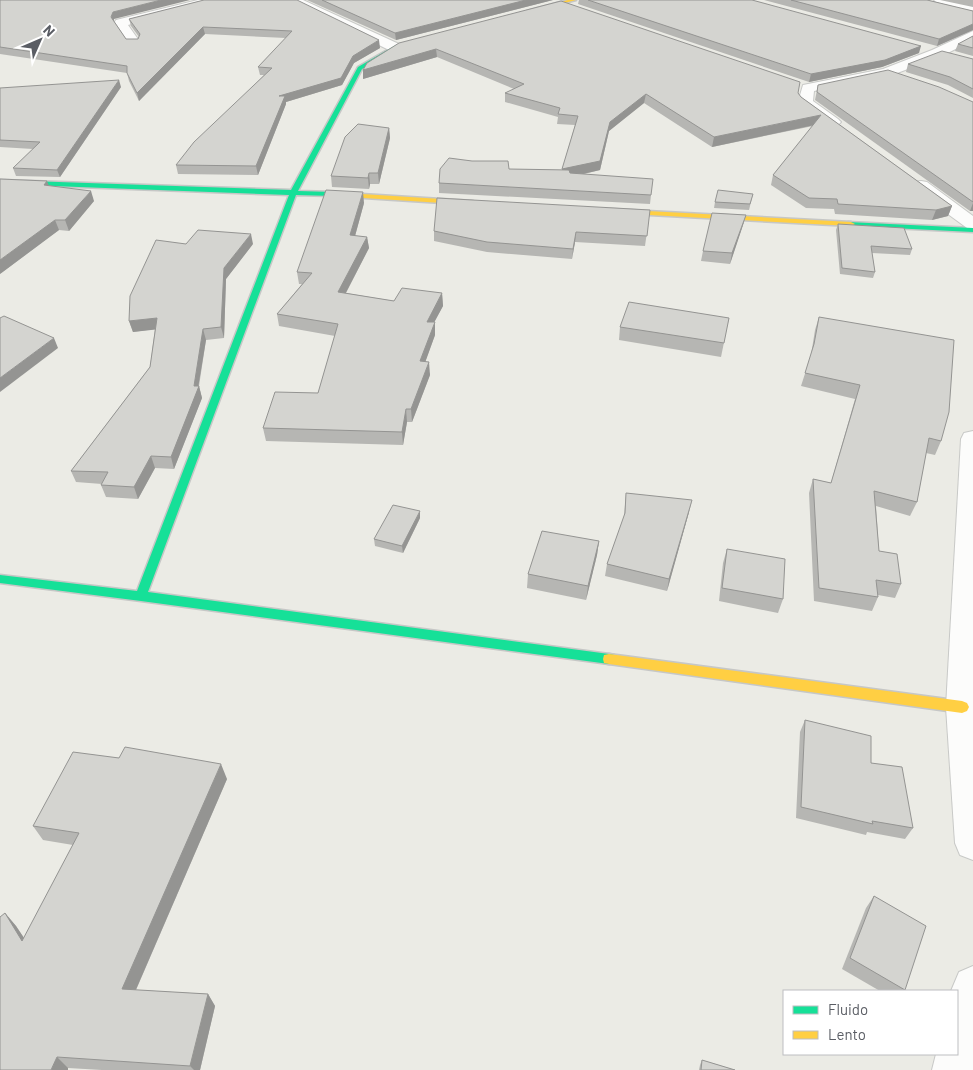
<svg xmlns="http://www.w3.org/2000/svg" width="973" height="1070" viewBox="0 0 973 1070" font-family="Barlow,sans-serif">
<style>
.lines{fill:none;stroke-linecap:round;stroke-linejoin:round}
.street-casing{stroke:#c8c9c7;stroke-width:2}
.fast-casing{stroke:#c6c7c6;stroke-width:3}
.slow-casing{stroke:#c6c7c6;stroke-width:3}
.street{fill:#fcfcfb;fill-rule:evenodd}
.fast{fill:#16e098;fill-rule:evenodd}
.slow{fill:#ffcf43;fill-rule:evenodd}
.wall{fill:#b6b6b3}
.shaded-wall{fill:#949492}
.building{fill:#d4d4d0;stroke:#949492}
</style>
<rect width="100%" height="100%" fill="#ebebe5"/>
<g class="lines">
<g class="street-casing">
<g id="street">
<path d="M198,0H218L216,2L128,25L140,42L139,45H129L114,23L116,20Z"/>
<path d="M288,0H303L399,44L400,47L399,50H389Z"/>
<path d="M934,0H954L973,4V12L936,2Z"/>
<path d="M973,31V40L942,56L892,75L814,91L813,101L838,119L841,122L838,125H828L798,102L803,85L883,69L932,50Z"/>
<path d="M921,181L927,182L973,216V229L967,228L915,190L912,186L915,182Z"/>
<path d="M973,431V860L960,855L955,843L946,707L961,439L964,433Z"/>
<path d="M973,966V1070H932L936,1054H957V991H951L959,972Z"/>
</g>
</g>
<g class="fast-casing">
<g id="fast">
<path d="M396,45L401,46L362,69L298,191L333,192L337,194L333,196L296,195L148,592L609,654L614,655L615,659L614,663L609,664L141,601L0,583V575L137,591L289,195L0,184V180L291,190L358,67Z"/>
<path d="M848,222L973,228V232L851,226H848Z"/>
</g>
</g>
<g class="slow-casing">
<g id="slow">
<path d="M568,0H576L529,12L527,11Z"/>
<path d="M330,192L473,201L477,203L473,205L333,196H330Z"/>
<path d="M610,209L851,222L855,224L851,226L613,213H610Z"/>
<path d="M609,654L962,701L967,703L969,707L967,711L962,713L609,664L604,663L603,659L604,655Z"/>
</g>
</g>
<use href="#street" class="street"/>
<use href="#fast" class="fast"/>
<use href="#slow" class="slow"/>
</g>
<g class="wall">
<path d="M0,0L114,19V21L126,39H138L139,37L131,26L129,19L204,0L380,48L354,63L342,85L286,102V104L258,175L178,174L176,165L264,75H260L258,67L286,38L205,34L139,101L129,81L127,73L0,54Z"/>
<path d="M307,0H553L396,40Z"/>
<path d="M579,0H752L919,53L882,67L809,82L578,4Z"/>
<path d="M764,0H927L973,11V30L937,46Z"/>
<path d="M940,0H973V7Z"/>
<path d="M973,36V56L955,51L958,44Z"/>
<path d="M399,43L798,93L801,97L952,206L948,216L932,220L835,214L834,209L806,208L771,185L773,175L813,126L712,147L644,103L609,131L600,170L584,174L651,195L650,204L439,193V183L509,169L562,170L575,125L557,124L558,117L505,102V93L514,89L437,57L363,79V70Z"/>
<path d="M973,59V98L948,85L906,72L908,64Z"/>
<path d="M818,85L973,102V211H970L815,100Z"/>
<path d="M121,87L60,177L16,176L13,168L33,149L0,147V88Z"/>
<path d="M389,128L390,138L379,184H370L369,189L332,187L331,176Z"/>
<path d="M49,186L94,201L69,231L59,230L0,274Z"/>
<path d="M753,194L749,210L714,208L715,202Z"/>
<path d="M364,203L355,236L367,237L369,248L346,293L394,301L442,293L443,306L434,322L435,335L425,362L430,375L412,422H407L403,445L266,441L263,428L318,393L335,336L279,326L277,314L302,284H299L297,272Z"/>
<path d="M650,210L645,246L575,242L572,259L487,252L434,241V231Z"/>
<path d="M746,215L743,225L730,264L701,261L703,251Z"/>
<path d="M838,224L912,249L910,255L872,253L875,272L873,278L840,274L836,230Z"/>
<path d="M253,244L226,279L224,338L206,340L199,386L202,398L174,469L155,468L138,499L106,497L101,485L102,484L76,482L71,471L150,367L155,329L133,332L129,321Z"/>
<path d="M819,317L941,441L935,455L926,453L917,502L910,516L876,506L879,551L901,584L895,598L878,595V597L872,611L814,601L809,493L813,479L831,483L855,399L801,386L811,355L815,330Z"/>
<path d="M729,318L721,357L619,340L620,327Z"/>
<path d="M626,493L689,512L667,591L605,576L607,564L624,517Z"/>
<path d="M420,518L403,553L375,546L374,539Z"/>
<path d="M599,541L597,555L586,600L527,588L528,574Z"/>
<path d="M727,549L783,599L778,613L719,601L723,563Z"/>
<path d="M805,720L871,763L913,828L905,839L867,832L866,835L796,818L800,732Z"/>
<path d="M227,779L136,990L208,994L215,1006L200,1070H102L68,1068L0,1070L5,913L16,926L24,938L73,845L43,840L33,826Z"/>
<path d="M874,896L905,990L904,991H880L842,969L866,908Z"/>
<path d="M702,1060L735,1070H699L700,1065Z"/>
</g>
<g class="shaded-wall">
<path d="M161,0H190L114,19L112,24L111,17L113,12Z"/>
<path d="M526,0H553L396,40L395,33Z"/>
<path d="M973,24V30L937,46L939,39Z"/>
<path d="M203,27L205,34L139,101L137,93Z"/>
<path d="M379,40L380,48L354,63L342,85L286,102V104L258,175L256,166L279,96L353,56Z"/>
<path d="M921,46L919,53L882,67L809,82L811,74Z"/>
<path d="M436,49L437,57L363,79V70Z"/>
<path d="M119,80L121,87L60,177L57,170Z"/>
<path d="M646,94L644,103L609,131L600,170L561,179L562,169L610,122Z"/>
<path d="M821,115L819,124L712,147L714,137Z"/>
<path d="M389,128L390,138L379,184L378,173Z"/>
<path d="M369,173L370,184L369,189L368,178Z"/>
<path d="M47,181L51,191L44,185Z"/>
<path d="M91,191L94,201L69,231L65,220Z"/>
<path d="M363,192L364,203L352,247L350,235Z"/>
<path d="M973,203V211H970Z"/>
<path d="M952,206L948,216L932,220L936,210Z"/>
<path d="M746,215L743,225L730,264L732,253Z"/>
<path d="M55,220L59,230L0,274V260Z"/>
<path d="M576,232L575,242L572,259L573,249Z"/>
<path d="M251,234L253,244L226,279L224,338L221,327L224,268Z"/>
<path d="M367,237L369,248L340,304L338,292Z"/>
<path d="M442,293L443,306L428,334L427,322Z"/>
<path d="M157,318L160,329L133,332L129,321Z"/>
<path d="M435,322V335L421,374L420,361Z"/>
<path d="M203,329L206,340L198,388L199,386L202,398L174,469L171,457L194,386Z"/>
<path d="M54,338L58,348L0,392V378Z"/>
<path d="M429,362L430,375L412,422L411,409Z"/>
<path d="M406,409L407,422L403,445L402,432Z"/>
<path d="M151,456L155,468L138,499L134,487Z"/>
<path d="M692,500L689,512L667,591L669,579Z"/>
<path d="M420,511V518L403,553L402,546Z"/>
<path d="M599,541L597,555L586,600L588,586Z"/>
<path d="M221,764L227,779L131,1001L122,989Z"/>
<path d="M5,913L16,926L34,953L22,941Z"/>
<path d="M208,994L215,1006L200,1070H194L190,1066Z"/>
<path d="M57,1057L68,1068V1070H51Z"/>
</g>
<g class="building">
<path d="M0,0H161L113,12L111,17L126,39H138L140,34L129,19L204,0H297L379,40L353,56L341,78L279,96H285L256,166L176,165L194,142L272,68L258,67L292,31L203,27L137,93L127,73V66L0,47Z"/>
<path d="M322,0H526L395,33Z"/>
<path d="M588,0H752L921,46L885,60L811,74Z"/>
<path d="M791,0H927L973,11V24L939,39Z"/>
<path d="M561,1L800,82L798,93L801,97L952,206L936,210L838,204L837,199L809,198L773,175L821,115L714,137L646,94L610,122L600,161L562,169L578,116L558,114L560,108L505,93L524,84L436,49L363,70L367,63L399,43Z"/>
<path d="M973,36V48L958,44Z"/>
<path d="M942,51L973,59V89L950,77L908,64Z"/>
<path d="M888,70L939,87L973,102V202L817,92L818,85Z"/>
<path d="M119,80L57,170L13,168L40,142L0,140V88Z"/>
<path d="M358,124L389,128L378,173H369L368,178L331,176L345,137Z"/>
<path d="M449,158L472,161H508L509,169L569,170L570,173L653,179L651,195L439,183L440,169Z"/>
<path d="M0,179L47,181L44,185L91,191L65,220H55L0,260Z"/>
<path d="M326,190L363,192L350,235L367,237L338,292L394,301L402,288L442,293L427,322H435L420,361L429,362L411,409H406L402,432L263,428L275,392L318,393L338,324L277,314L312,273L297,272Z"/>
<path d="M718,190L753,194L750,204L715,202Z"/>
<path d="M437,198L650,210L647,236L576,232L573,249L487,242L434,231Z"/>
<path d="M712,213L746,215L732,253L703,251Z"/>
<path d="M838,224L904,228L912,249L871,246L875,272L842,268Z"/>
<path d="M198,230L251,234L224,268L221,327L203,329L194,386H199L171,457L151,456L134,487L101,485L108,472L71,471L150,367L157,318L129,321L130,296L156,240L186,244Z"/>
<path d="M629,302L729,318L724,343L620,327Z"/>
<path d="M4,316L54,338L0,378V318Z"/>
<path d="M819,317L954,340L949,412L941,441L929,438L917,502L874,491L879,551L897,554L901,584L876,580L878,597L819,588L813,479L831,483L860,385L805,373L814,344Z"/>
<path d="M626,493L692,500L669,579L607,564L625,513Z"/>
<path d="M393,505L420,511L402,546L374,539Z"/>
<path d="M542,531L599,541L588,586L528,574Z"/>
<path d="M727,549L785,559L783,599L722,588Z"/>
<path d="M805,720L871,736V763L902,767L913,828L872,821L873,824L801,807Z"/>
<path d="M125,747L221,764L122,989L208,994L190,1066L57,1057L51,1070H0V917L5,913L22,941L79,833L33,826L73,752L119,758Z"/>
<path d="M874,896L926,926L905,990L850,958Z"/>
<path d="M702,1060L735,1070H701Z"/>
</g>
<rect x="783" y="990" width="175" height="65" fill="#ffffff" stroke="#bdbec1"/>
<rect x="793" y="1006" width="25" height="8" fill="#16e098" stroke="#bdbec1"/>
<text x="828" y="1015" font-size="15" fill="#5a5d64">Fluido</text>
<rect x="793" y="1031" width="25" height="8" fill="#ffcf43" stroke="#bdbec1"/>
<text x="828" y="1040" font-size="15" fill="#5a5d64">Lento</text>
<g transform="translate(40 40) rotate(45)" stroke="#ffffff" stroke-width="4" paint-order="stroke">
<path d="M0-4L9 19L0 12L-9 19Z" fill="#5a5d64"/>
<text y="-8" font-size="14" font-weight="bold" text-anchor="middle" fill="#5a5d64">N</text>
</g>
</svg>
